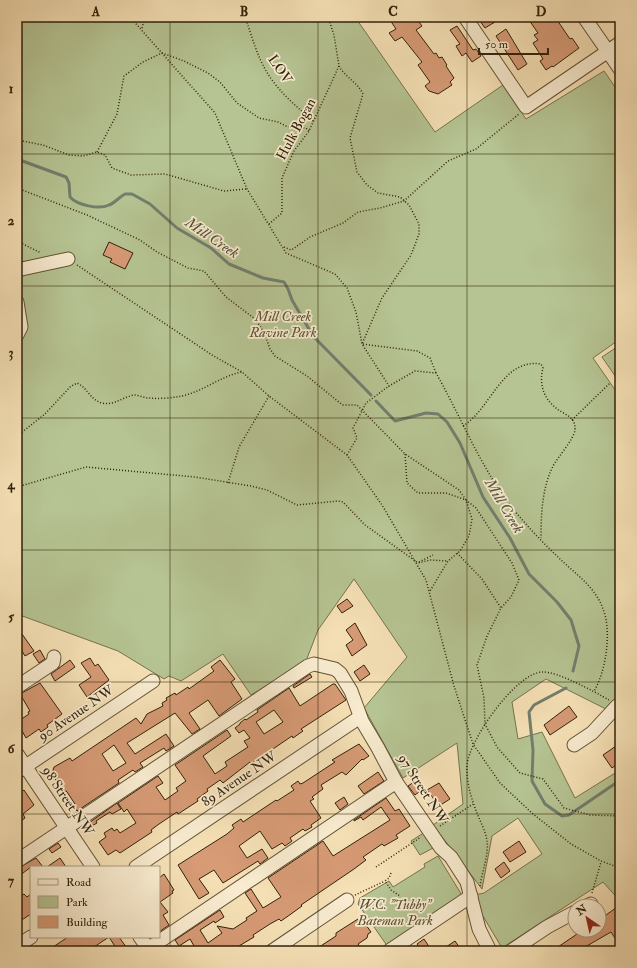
<svg xmlns="http://www.w3.org/2000/svg" width="637" height="968" viewBox="0 0 637 968" font-family="'IM FELL Double Pica',serif">
<style>
.green{fill:#b6c493;stroke:#74734e}
.lines{fill:none;stroke-linecap:round;stroke-linejoin:round}
.stream{stroke:#727f6e;stroke-width:3}
.building{fill:#d79b76;stroke:#31220a;fill-rule:evenodd}
.minor-casing{stroke:#625235;stroke-width:15}
.path{stroke:#31220a;stroke-width:1.5;stroke-dasharray:1 2;stroke-linecap:butt}
.minor{stroke:#f9ecd0;stroke-width:13}
.grid{fill:none;stroke:#31220a;stroke-width:1;stroke-opacity:0.55}
.labels{text-anchor:middle;dominant-baseline:central;stroke-width:3.5;stroke-linejoin:round;paint-order:stroke}
.street-label{font-size:14px;fill:#31220a;stroke:#f9ecd0}
.park-label{font-size:14px;font-style:italic;fill:#595333;stroke:#f9ecd0}
.water-label{font-size:15px;font-style:italic;fill:#51503c;stroke:#f9ecd0}
.neatline{fill:none;stroke:#31220a;stroke-width:1.5}
.grid-label{font-size:13px;text-anchor:middle;font-weight:bold;fill:#31220a}
</style>
<rect width="100%" height="100%" fill="#f6e1b6"/>
<filter id="stains"><feTurbulence type="fractalNoise" baseFrequency=".005" numOctaves="4"/><feColorMatrix values="0 0 0 0 .2 0 0 0 0 .09 0 0 0 0 .02 0 0 0 .5 -.17"/></filter>
<radialGradient id="worn" r=".72"><stop offset=".6" stop-color="#630" stop-opacity="0"/><stop offset="1" stop-color="#630" stop-opacity=".3"/></radialGradient>
<g class="green">
<path d="M17,17H355L435,132L503,85L526,119L604,71L620,94V339L593,358L620,397V708L608,710L546,679L512,702L518,739L542,732L575,798L620,770V901L603,882L502,948L471,896L484,893L542,854L518,818L492,836L482,889L433,825L463,804L457,743L403,778L364,708L407,657L354,579L318,630L306,661L251,695L223,654L181,681L169,676L164,679L118,651L17,614Z"/>
<path d="M620,345V383L602,357Z"/>
<path d="M425,832L435,847L420,855L411,841Z"/>
<path d="M438,856L463,897L388,947L358,904L360,898L389,881L393,887L425,867L424,864Z"/>
</g>
<g class="lines">
<g class="stream">
<path d="M17,159L66,177L69,183L70,197C77,205 99,210 109,205C115,203 119,197 125,194H132L150,204L177,228L211,248L229,264L263,278L284,282L288,289L292,300L313,336L371,395"/>
<path d="M376,401L395,421L426,413L438,414L447,422L460,443L483,497L510,538L529,574L557,602L571,620L579,646L573,671"/>
<path d="M566,688L534,705L529,712L533,750L532,781L545,804L562,816L569,815L616,783L620,782"/>
</g>
</g>
<g class="building">
<path d="M388,17H403L405,20L410,17H426L419,22L422,26L416,30L434,54L436,53L439,58L442,57L447,65L446,66L454,78L450,82L452,85L438,94L429,91L425,86L430,82L418,65L422,62L402,37L395,41L389,33L396,29Z"/>
<path d="M485,17H491L495,22L485,28L480,21Z"/>
<path d="M533,17H555L570,39L572,38L579,48L553,67L552,66L546,70L540,61L543,59L533,43L538,40L534,35L538,33L529,20Z"/>
<path d="M457,26L473,50L476,49L481,56L472,62L466,53L462,56L456,46L460,44L450,30Z"/>
<path d="M506,29L527,64L518,70L496,36Z"/>
<path d="M109,242L133,253L125,269L110,262L112,259L103,255Z"/>
<path d="M347,599L353,606L342,613L337,606Z"/>
<path d="M355,623L367,645L352,656L346,645L353,640L346,630Z"/>
<path d="M22,634L34,651L25,656L17,643V637Z"/>
<path d="M40,650L45,659L39,663L33,654Z"/>
<path d="M90,658L95,666L98,664L109,680L87,697L79,685L91,677L81,663Z"/>
<path d="M70,660L75,667L55,681L51,674Z"/>
<path d="M220,660L235,679L231,682L242,699L219,716L208,700L189,713L200,729L192,734L175,713L127,743L135,754L166,734L174,746L166,751L164,748L140,763L143,767L135,772L133,770L118,780L119,783L77,811L73,805L75,804L67,792L66,791L64,792L52,774L54,767L70,758L72,761L136,718L141,724L147,714L163,706L162,703L167,700L166,698L175,693L176,695L188,687L189,689L214,671L211,667ZM114,745L126,763L113,771L102,754Z"/>
<path d="M364,665L370,674L360,681L354,672Z"/>
<path d="M310,674L312,677L294,688L293,686Z"/>
<path d="M40,683L62,714L47,725L48,727L41,732L39,729L26,738L17,722L29,714L28,712L30,711L20,694Z"/>
<path d="M333,684H335L346,700L301,729L303,731L293,738L292,736L251,764L250,762L223,783L220,780L207,789L208,791L197,799L198,801L178,814L177,812L159,824L151,830L152,832L120,853L116,850L108,855L99,842L106,837L104,833L112,828L114,831L117,829L120,833L136,823L127,809L124,812L118,803L158,776L163,783L156,787L165,800L178,791L176,788L186,781L175,765L227,730L231,736L203,756L215,774L227,766L225,762L248,747L244,741L250,738L244,730L239,733L235,728L240,724V723L245,719L246,720L258,712L257,710L289,688L300,706ZM274,710L283,722L264,734L256,722Z"/>
<path d="M569,706L577,717L550,735L544,725Z"/>
<path d="M359,744L369,756L363,760L362,759L346,775L342,772L321,785L323,789L312,797L314,799L310,801L321,818L311,825L312,827L305,831L303,829L290,838L292,841L285,846L282,843L272,849L260,831L239,846L247,858L262,849L268,858L260,864L258,861L223,883L214,870L199,879L209,893L199,899L178,865L227,834L234,828L232,825L241,819L243,822L276,800L277,801L294,790L291,786L298,781L300,784L303,783L335,762L332,760Z"/>
<path d="M616,746L620,751V762L612,768L603,755Z"/>
<path d="M378,772L384,781L364,794L358,786Z"/>
<path d="M417,780L424,788L415,795L408,786Z"/>
<path d="M439,783L450,799L439,806L427,790Z"/>
<path d="M24,790L34,805L23,814L25,818L17,824V795Z"/>
<path d="M344,797L348,804L340,810L335,803Z"/>
<path d="M386,798L395,811L399,809L410,826L396,835L398,838L384,846L382,844L363,857L366,860L354,869L301,905L302,906L291,914L281,921L279,919L270,924L253,935L254,937L239,946V949L235,951H197L190,939L179,946L175,940L220,910L224,917L215,923L214,921L200,930L208,943L222,933L217,926L233,929L247,920L246,918L257,911L245,893L251,889L263,908L281,897L268,878L323,841L333,856L390,820L381,807L363,820L361,817L354,821V820Z"/>
<path d="M117,803L121,809L112,814L110,812L96,821L97,823L88,828L86,825Z"/>
<path d="M519,841L526,852L510,862L503,852Z"/>
<path d="M58,843L61,847L52,853L49,849Z"/>
<path d="M36,858L43,867H31L19,876L17,869Z"/>
<path d="M60,858L66,867H47Z"/>
<path d="M504,862L510,871L501,878L495,869Z"/>
<path d="M164,874L174,890L172,891L173,893L160,902L168,912L163,915L169,925L159,932V878Z"/>
<path d="M24,894L27,897L31,894V914L17,923V898Z"/>
<path d="M620,905V946L611,932L585,947L588,951H552L583,930H599V920Z"/>
<path d="M358,919L361,925H366L371,932L368,934L367,938L358,944L363,951H313L336,936V933Z"/>
<path d="M68,937H119L129,951H118L109,937L88,951H47Z"/>
<path d="M424,939L430,948L422,951L417,944Z"/>
<path d="M455,941L462,951H440Z"/>
</g>
<g class="lines">
<g class="minor-casing">
<g id="minor">
<path d="M465,17L526,107L620,43"/>
<path d="M584,17L620,69"/>
<path d="M17,270L68,259"/>
<path d="M17,302L21,327L17,335"/>
<path d="M17,687L53,663L54,657"/>
<path d="M574,745L592,733L617,706L620,708"/>
<path d="M17,754L93,867"/>
<path d="M17,772L153,681"/>
<path d="M17,861L308,666L314,664L335,669L340,673L351,691L362,721L378,748L396,782L441,848L451,857L467,882L479,929L490,951"/>
<path d="M136,867L360,717"/>
<path d="M587,906L591,904"/>
<path d="M140,937L150,951"/>
<path d="M17,946L31,937"/>
<path d="M145,951L396,782"/>
<path d="M272,951L347,900"/>
<path d="M389,951L471,896"/>
<path d="M511,951L547,927L575,912"/>
</g>
</g>
<g class="path">
<path d="M130,17L215,113L247,189L286,253L335,274L347,288L356,312L362,344L389,386L415,371L436,373C461,417 479,464 510,505C524,523 541,541 558,557C574,573 595,586 603,609C612,630 606,672 594,691"/>
<path d="M245,17C252,36 257,57 268,74C279,92 298,108 313,121"/>
<path d="M142,28L145,17"/>
<path d="M339,66C345,77 358,83 363,94L350,138L357,172L367,185L378,193L400,197L409,205L419,224V234L411,255L382,298L362,344L417,351L430,358L436,373"/>
<path d="M17,140L43,145L69,155L83,156L97,152L105,155L112,168L131,175L165,174L224,191L246,189"/>
<path d="M97,152L117,114L124,76L143,62L162,53L184,61L208,73L220,82L237,103L259,118L278,122L288,127L306,128L309,131"/>
<path d="M17,188L87,215L140,240L157,252L188,268L204,271L226,297L255,319L264,332L270,349L275,356L307,376L340,403L343,405H357L405,454L459,490L466,500L472,519L469,536L460,551L448,561L430,591"/>
<path d="M269,224L282,213V178L294,151L309,131L339,66L334,35L328,17"/>
<path d="M17,241L41,253"/>
<path d="M284,247L291,250L293,249L310,237L343,223L358,212L380,208L404,201L448,161L476,149L519,114"/>
<path d="M77,265L212,355L242,372L269,396L347,455L382,505L426,580L454,686L473,744L500,783L533,814L571,844L601,861L620,868"/>
<path d="M572,420L610,383"/>
<path d="M463,426C491,409 502,358 541,364L543,368C539,383 543,398 556,408C564,415 576,416 575,430C574,439 558,457 553,466C542,488 541,515 541,538"/>
<path d="M17,436L45,414L70,387L77,383C88,388 90,400 102,403C113,406 123,397 134,395C139,395 144,398 149,398C159,399 172,398 182,396C204,391 221,376 242,372"/>
<path d="M405,454L407,483L418,493H446L466,500L476,508L512,563L519,580L511,597L501,608"/>
<path d="M347,455L357,438L353,428L366,403L389,386"/>
<path d="M228,483L239,447L269,396"/>
<path d="M17,487L86,467L195,477L251,486L267,490L297,505L338,501L343,502L365,525L418,563L430,560L448,561"/>
<path d="M457,553L482,579L501,608L487,636L477,665L484,698L485,724L497,747L520,773L543,779L564,808L590,815L620,816"/>
<path d="M419,562L433,555"/>
<path d="M440,826L473,804"/>
<path d="M376,867L421,837"/>
<path d="M391,873L389,878L385,881L391,890L400,896"/>
<path d="M480,886C482,872 489,854 487,841C486,833 482,825 479,818C472,801 466,783 467,765C469,740 516,673 542,672C557,671 595,692 609,700"/>
<path d="M592,893L601,862"/>
<path d="M355,895L385,881"/>
</g>
<use href="#minor" class="minor"/>
</g>
<path class="grid" d="M170,17V951M318,17V951M467,17V951M17,154H620M17,286H620M17,418H620M17,550H620M17,682H620M17,814H620"/>
<g class="labels">
<g class="street-label">
<text transform="translate(280 69) rotate(56)">LOV</text>
<text transform="translate(296 129) rotate(-62)">Hulk Bogan</text>
<text transform="translate(76 713) rotate(-34)">90 Avenue NW</text>
<text transform="translate(239 779) rotate(-34)">89 Avenue NW</text>
<text transform="translate(423 789) rotate(57)">97 Street NW</text>
<text transform="translate(68 801) rotate(56)">98 Street NW</text>
</g>
<g class="park-label">
<text x="283" y="316">Mill Creek<tspan x="283" dy="16">Ravine Park</tspan></text>
<text x="395" y="904">W.C. "Tubby"<tspan x="395" dy="16">Bateman Park</tspan></text>
</g>
<g class="water-label">
<text transform="translate(212 238) rotate(34)">Mill Creek</text>
<text transform="translate(504 506) rotate(59)">Mill Creek</text>
</g>
</g>
<rect width="637" height="968" fill="none" stroke="#f6e1b6" stroke-width="44"/>
<rect x="30" y="866" width="130" height="72" fill="#f9ecd0" stroke="#a99b81"/>
<rect x="38" y="879" width="20" height="6" fill="#f9ecd0" stroke="#a99b81"/>
<text x="66" y="886" font-size="12" fill="#31220a">Road</text>
<rect x="38" y="896" width="20" height="12" fill="#b6c493" stroke="#a99b81"/>
<text x="66" y="906" font-size="12" fill="#31220a">Park</text>
<rect x="38" y="916" width="20" height="12" fill="#d79b76" stroke="#a99b81"/>
<text x="66" y="926" font-size="12" fill="#31220a">Building</text>
<g transform="translate(587 918) rotate(326)"><circle r="19" fill="#f9ecd0" stroke="#a99b81"/>
<path d="M0-3L7 15L0 10L-7 15Z" fill="#8f2418"/>
<text y="-6" font-size="11" font-weight="bold" text-anchor="middle" fill="#31220a">N</text>
</g>
<path d="M479 48v6h69v-6" fill="none" stroke="#31220a" stroke-width="2"/>
<text x="485" y="48" font-size="12" fill="#31220a" stroke="#f9ecd0" stroke-width="3" paint-order="stroke">50 m</text>
<rect x="22" y="22" width="593" height="924" class="neatline"/>
<g class="grid-label">
<text x="96" y="16">A</text>
<text x="244" y="16">B</text>
<text x="393" y="16">C</text>
<text x="541" y="16">D</text>
<text x="11" y="93">1</text>
<text x="11" y="225">2</text>
<text x="11" y="357">3</text>
<text x="11" y="489">4</text>
<text x="11" y="621">5</text>
<text x="11" y="753">6</text>
<text x="11" y="885">7</text>
</g>
<rect width="100%" height="100%" filter="url(#stains)"/>
<rect width="100%" height="100%" fill="url(#worn)"/>
</svg>
